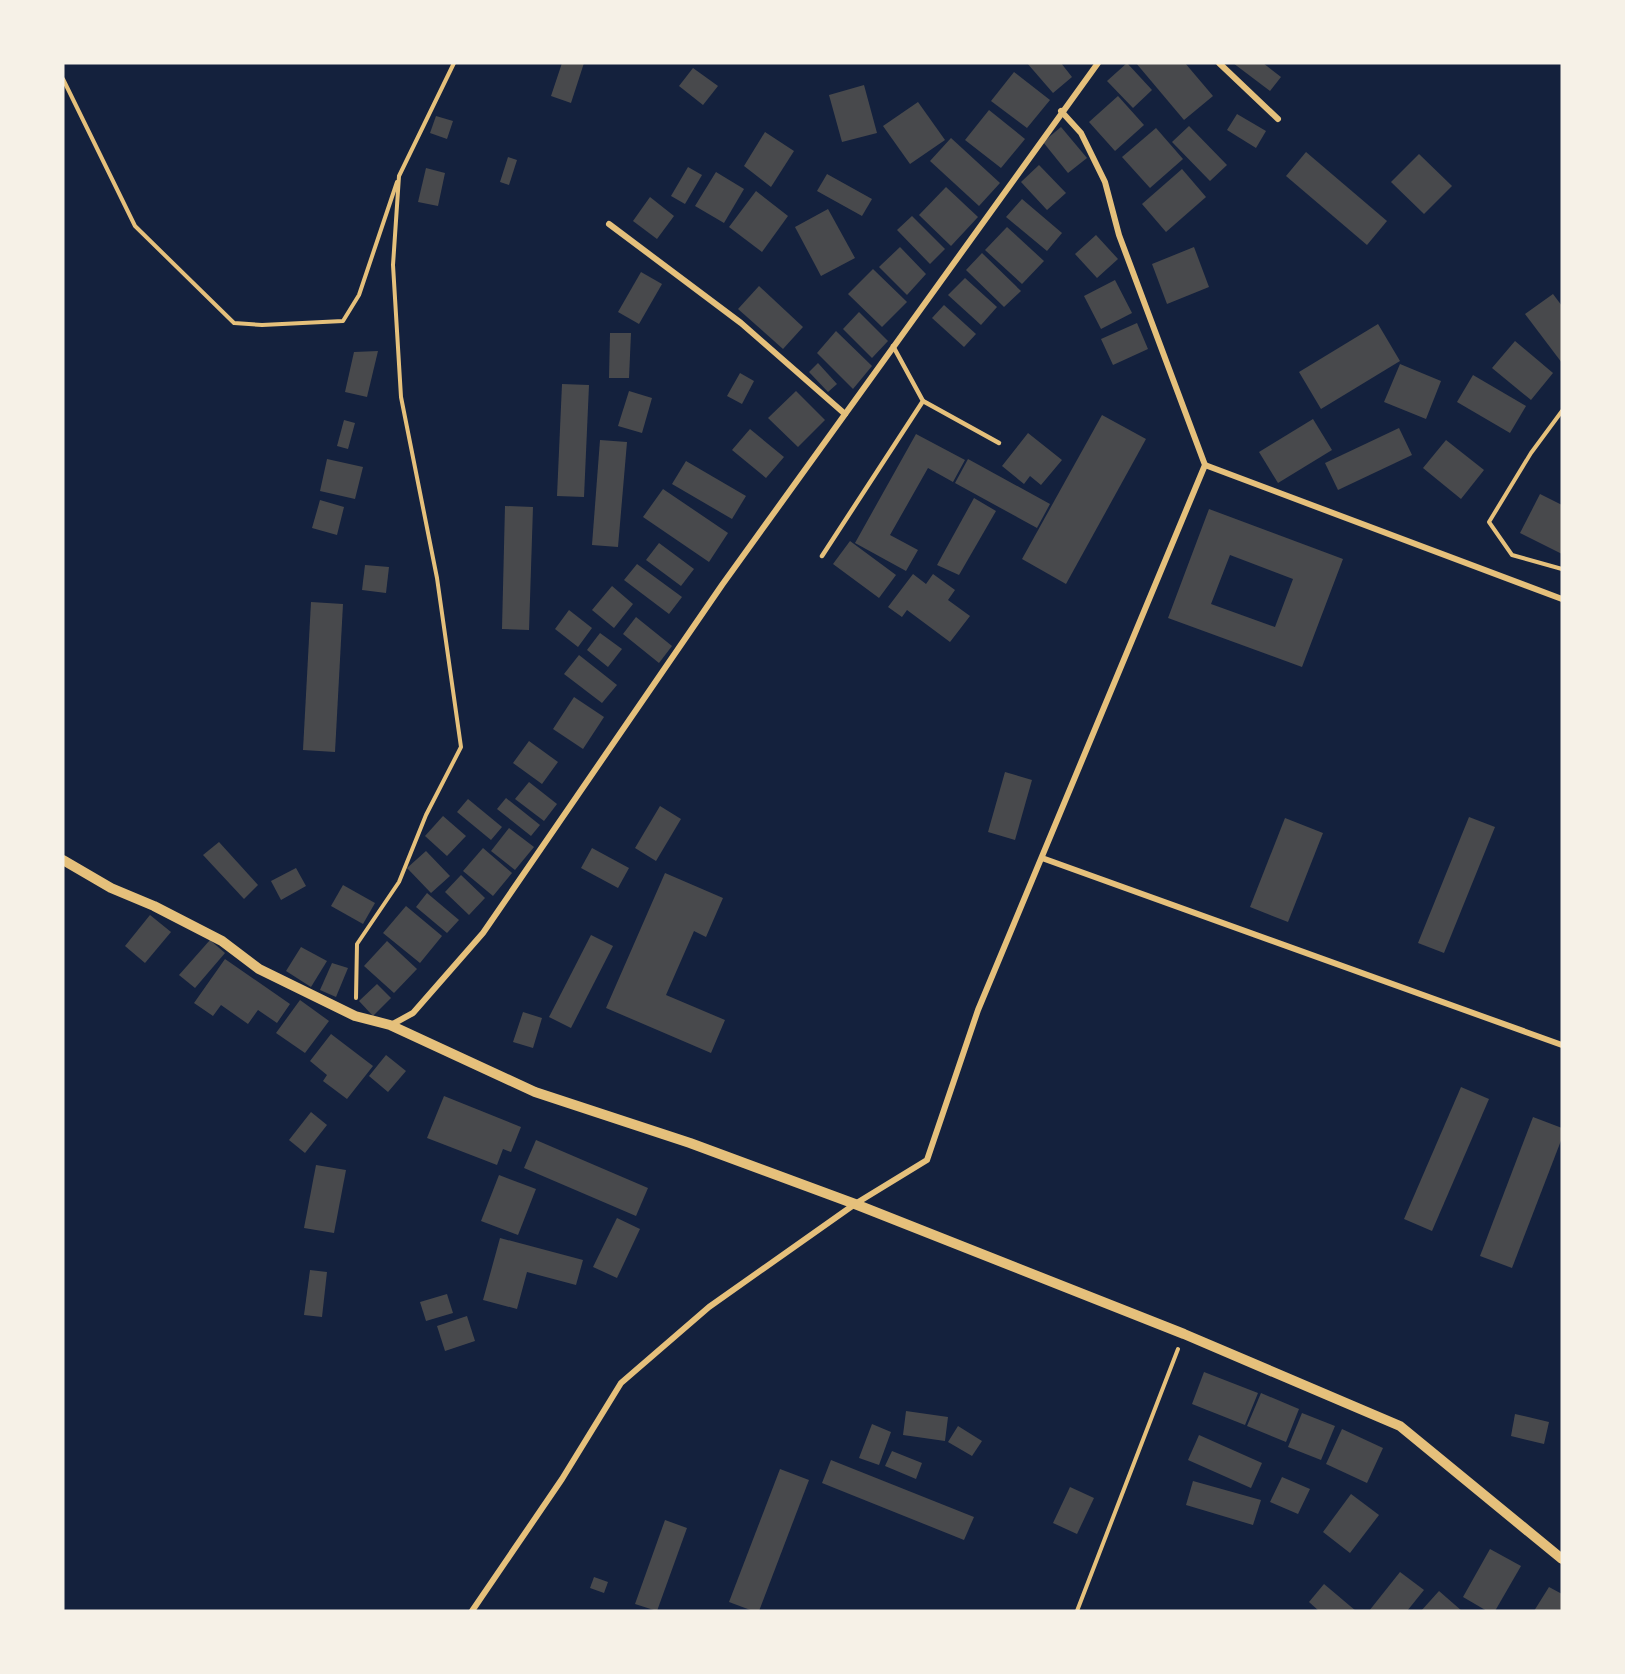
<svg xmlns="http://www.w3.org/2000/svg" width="1625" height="1674" viewBox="0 0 1625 1674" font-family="Ubuntu,sans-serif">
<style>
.building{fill:#48494c;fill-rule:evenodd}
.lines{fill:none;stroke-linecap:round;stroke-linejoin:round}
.path{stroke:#e5c07b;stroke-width:4}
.service{stroke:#e5c07b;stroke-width:4.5}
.minor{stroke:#e5c07b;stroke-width:6}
.tertiary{stroke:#e5c07b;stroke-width:10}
</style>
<rect width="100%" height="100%" fill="#14213d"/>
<g class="building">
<path d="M562,63H584L571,103L551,96Z"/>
<path d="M1027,63H1061L1072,77L1053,93Z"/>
<path d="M1127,63L1152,90L1133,108L1107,81Z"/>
<path d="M1136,63H1185L1213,96L1184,120Z"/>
<path d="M1233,63H1263L1281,77L1270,91Z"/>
<path d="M693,68L718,86L703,105L679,86Z"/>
<path d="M1014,72L1050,100L1027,128L991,101Z"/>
<path d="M864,85L877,133L842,142L829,95Z"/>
<path d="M1118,96L1144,125L1115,151L1089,122Z"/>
<path d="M918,102L945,140L910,164L883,126Z"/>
<path d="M989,110L1025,139L1001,168L965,140Z"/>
<path d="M1237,114L1266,131L1256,148L1227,130Z"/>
<path d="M436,116L453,121L447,139L430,133Z"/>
<path d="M1189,126L1227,165L1210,181L1172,142Z"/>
<path d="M1061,127L1087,158L1068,173L1043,142Z"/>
<path d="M1156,128L1183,159L1150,188L1122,157Z"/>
<path d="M765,132L794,151L771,187L744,166Z"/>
<path d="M951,138L1000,183L979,206L930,161Z"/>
<path d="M1306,152L1387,221L1367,245L1286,176Z"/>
<path d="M1419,154L1452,186L1424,214L1391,182Z"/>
<path d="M508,157L517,160L509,185L500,182Z"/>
<path d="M1039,165L1066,193L1047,210L1021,182Z"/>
<path d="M688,167L702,175L685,204L671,196Z"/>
<path d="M426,168L445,173L438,206L418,202Z"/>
<path d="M1182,169L1206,197L1166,232L1142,204Z"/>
<path d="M716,172L744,189L724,223L695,206Z"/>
<path d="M827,174L872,199L862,216L817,191Z"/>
<path d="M946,187L978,217L951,246L919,215Z"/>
<path d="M756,191L788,216L762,252L729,227Z"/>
<path d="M650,197L674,216L657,239L633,221Z"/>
<path d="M1022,199L1062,233L1047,251L1006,217Z"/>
<path d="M828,209L855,258L821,276L795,227Z"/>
<path d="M912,216L945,249L930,264L897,230Z"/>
<path d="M1007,227L1044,261L1022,284L985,250Z"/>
<path d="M1096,235L1118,259L1097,278L1075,254Z"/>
<path d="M900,247L926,274L907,295L879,267Z"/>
<path d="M1194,247L1209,287L1167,304L1152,264Z"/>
<path d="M982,253L1021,291L1004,307L966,270Z"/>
<path d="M873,269L907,302L882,327L848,294Z"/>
<path d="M641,272L662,284L639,324L618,312Z"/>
<path d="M965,278L997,307L981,325L948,295Z"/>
<path d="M1115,280L1132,313L1101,329L1084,296Z"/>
<path d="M759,286L803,327L783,349L738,309Z"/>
<path d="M1553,294L1562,306V363L1525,314Z"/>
<path d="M944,305L976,334L964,347L932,318Z"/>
<path d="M859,312L888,341L872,358L843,329Z"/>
<path d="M1137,323L1148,349L1113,365L1101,339Z"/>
<path d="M1378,324L1400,361L1321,409L1299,372Z"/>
<path d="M836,331L872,366L853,389L817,353Z"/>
<path d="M610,333H631L629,378H609Z"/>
<path d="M1515,341L1553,373L1531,400L1492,368Z"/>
<path d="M378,351L367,397L345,392L354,352Z"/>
<path d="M818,363L837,384L828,392L809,372Z"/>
<path d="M1400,364L1441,381L1426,419L1384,402Z"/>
<path d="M740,373L754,381L742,404L727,396Z"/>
<path d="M1473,375L1526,406L1510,433L1457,402Z"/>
<path d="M562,384L589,385L584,497L557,496Z"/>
<path d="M629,391L652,398L642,433L618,426Z"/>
<path d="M796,391L825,420L798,447L768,418Z"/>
<path d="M1102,415L1146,439L1066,584L1022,559Z"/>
<path d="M1313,419L1332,450L1278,483L1259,452Z"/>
<path d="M344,420L355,423L348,449L337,446Z"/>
<path d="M1399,428L1412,455L1338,490L1325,463Z"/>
<path d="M750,429L784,457L766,478L732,450Z"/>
<path d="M1028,433L1062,460L1041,485L1030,476L1024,484L1002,466Z"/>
<path d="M916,434L965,460L953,482L928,468L890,535L918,550L906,571L855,543Z"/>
<path d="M600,440L627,442L618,547L592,545Z"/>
<path d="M1446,440L1484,470L1461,499L1423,468Z"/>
<path d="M327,459L363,467L355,499L320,491Z"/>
<path d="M968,459L1050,504L1037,528L955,483Z"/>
<path d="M686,461L746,496L732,519L672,484Z"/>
<path d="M663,489L728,533L709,562L643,517Z"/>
<path d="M1540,494L1562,505V554L1520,533Z"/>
<path d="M974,498L996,511L959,575L937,565Z"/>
<path d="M320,500L344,507L337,535L312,528Z"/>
<path d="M505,506L533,507L529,630L502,629Z"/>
<path d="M1209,509L1343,559L1302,667L1168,618ZM1230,555L1293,579L1275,627L1211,604Z"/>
<path d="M850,541L896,575L879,598L833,564Z"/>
<path d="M659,543L694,569L681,586L646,560Z"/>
<path d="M637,564L682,597L669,614L624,580Z"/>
<path d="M365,565L389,567L386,593L362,590Z"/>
<path d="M913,574L926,584L933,574L955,590L948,600L970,616L950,642L907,610L902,617L888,607Z"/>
<path d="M612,586L633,604L614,628L592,610Z"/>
<path d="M311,602L343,604L335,752L303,750Z"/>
<path d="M569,610L592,628L578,647L555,629Z"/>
<path d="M636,617L672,646L659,663L623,634Z"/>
<path d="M600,633L622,649L608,667L587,650Z"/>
<path d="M579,655L617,685L602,703L564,674Z"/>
<path d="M574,697L604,717L583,749L553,729Z"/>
<path d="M529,741L558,762L542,784L513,763Z"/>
<path d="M1005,772L1032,780L1015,840L988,832Z"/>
<path d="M529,782L557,804L544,821L515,799Z"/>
<path d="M506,798L540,825L531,836L497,809Z"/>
<path d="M468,799L502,827L491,840L457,812Z"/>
<path d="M660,806L681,819L656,861L635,848Z"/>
<path d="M443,816L466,836L447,856L425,836Z"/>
<path d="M1469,817L1495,827L1444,953L1418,943Z"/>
<path d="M1285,818L1323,833L1288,922L1250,907Z"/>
<path d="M509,828L534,847L515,870L491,851Z"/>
<path d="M219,842L258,885L244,899L203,855Z"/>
<path d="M483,848L512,873L493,896L463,871Z"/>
<path d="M592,848L629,868L618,888L581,868Z"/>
<path d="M426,851L450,876L431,893L407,868Z"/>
<path d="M296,868L306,886L281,900L271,881Z"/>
<path d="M665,873L723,898L706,937L694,931L666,995L725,1020L711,1053L606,1008Z"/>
<path d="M461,875L485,898L469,915L445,892Z"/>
<path d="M343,885L375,903L363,924L331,906Z"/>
<path d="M427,893L459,920L447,933L416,907Z"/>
<path d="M406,906L442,936L420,963L383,933Z"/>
<path d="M150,915L171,932L145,963L125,946Z"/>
<path d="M591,935L613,946L571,1028L549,1017Z"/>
<path d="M210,940L225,953L195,988L179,975Z"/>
<path d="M387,941L417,969L394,993L364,966Z"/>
<path d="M301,947L327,961L311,987L286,971Z"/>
<path d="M225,959L290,1004L277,1023L258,1010L248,1024L221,1005L213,1016L194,1003Z"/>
<path d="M332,963L348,968L336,997L320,990Z"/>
<path d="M377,984L391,998L373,1016L359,1001Z"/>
<path d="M300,1000L329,1021L305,1053L276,1033Z"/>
<path d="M523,1012L542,1018L533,1048L513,1042Z"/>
<path d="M331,1034L373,1066L347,1099L323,1081L327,1075L310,1061Z"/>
<path d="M386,1055L406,1071L388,1092L369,1076Z"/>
<path d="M1461,1087L1489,1099L1432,1231L1404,1219Z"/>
<path d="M444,1096L521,1127L511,1152L503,1149L497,1165L427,1138Z"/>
<path d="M311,1112L327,1125L305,1153L289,1140Z"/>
<path d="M1533,1117L1562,1128V1138L1512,1268L1480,1256Z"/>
<path d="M536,1140L648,1188L636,1216L524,1168Z"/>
<path d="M316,1165L346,1170L334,1233L304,1228Z"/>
<path d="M499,1175L536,1189L518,1235L481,1221Z"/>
<path d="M617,1218L640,1229L617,1278L593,1267Z"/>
<path d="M500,1238L583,1260L576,1285L527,1272L517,1309L483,1300Z"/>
<path d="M310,1270L327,1272L322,1317L304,1315Z"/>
<path d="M447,1294L453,1313L426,1321L420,1302Z"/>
<path d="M467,1316L475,1341L445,1351L437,1326Z"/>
<path d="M1204,1372L1258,1393L1245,1425L1192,1404Z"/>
<path d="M1261,1393L1299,1409L1286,1442L1247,1426Z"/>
<path d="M906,1411L948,1417L945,1441L903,1435Z"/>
<path d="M1302,1413L1335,1426L1321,1460L1288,1447Z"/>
<path d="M1515,1414L1549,1422L1544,1444L1511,1436Z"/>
<path d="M872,1424L891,1432L879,1465L859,1458Z"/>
<path d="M958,1426L982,1441L972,1456L948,1442Z"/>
<path d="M1342,1429L1383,1448L1367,1483L1326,1464Z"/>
<path d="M1199,1435L1262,1463L1251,1488L1188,1460Z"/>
<path d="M892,1451L922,1463L916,1479L885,1466Z"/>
<path d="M831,1460L974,1517L964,1540L822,1483Z"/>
<path d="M780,1469L809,1480L759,1611H753L729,1602Z"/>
<path d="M1282,1477L1310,1489L1298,1514L1270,1502Z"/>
<path d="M1193,1481L1261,1500L1253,1525L1186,1505Z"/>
<path d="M1070,1487L1094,1498L1077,1534L1053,1523Z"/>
<path d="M1351,1494L1379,1515L1350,1553L1323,1532Z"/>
<path d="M665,1520L687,1528L657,1611L635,1604Z"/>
<path d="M1490,1549L1521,1566L1495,1611H1487L1463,1597Z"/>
<path d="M1400,1572L1424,1590L1407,1611H1369Z"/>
<path d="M594,1577L608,1582L604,1593L590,1588Z"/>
<path d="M1324,1584L1356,1611H1319L1309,1602Z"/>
<path d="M1549,1587L1562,1594V1611H1534Z"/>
<path d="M1439,1591L1462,1611H1421Z"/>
</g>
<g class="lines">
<g class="path">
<path d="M63,79L135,226L234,323L262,325L343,321L359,295L397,182"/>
<path d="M1562,411L1531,453L1489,522L1512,555L1562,569"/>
<path d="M356,998L357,944L399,882L426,815L461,747L437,578L401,397L393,265L399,176L454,63"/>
<path d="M1077,1611L1178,1349"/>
</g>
<g class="service">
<path d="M923,401L999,443"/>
<path d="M822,556L923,401L893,346"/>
</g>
<g class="minor">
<path d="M1219,63L1278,119"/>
<path d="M609,224L741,323L845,414"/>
<path d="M1205,465L1562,599"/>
<path d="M1042,858L1562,1045"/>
<path d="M391,1025L413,1013L483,933L722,585L1098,63"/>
<path d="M472,1611L562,1479L621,1383L709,1307L855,1204L927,1160L978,1010L1205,465L1119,235L1105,182L1081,133L1061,111"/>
</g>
<path class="tertiary" d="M63,860L111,888L154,906L222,941L259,969L355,1016L390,1025L535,1092L690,1143L855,1204L1184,1334L1400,1426L1562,1559"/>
</g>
<rect width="1625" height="1674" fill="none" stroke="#f6f1e7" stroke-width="129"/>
</svg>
